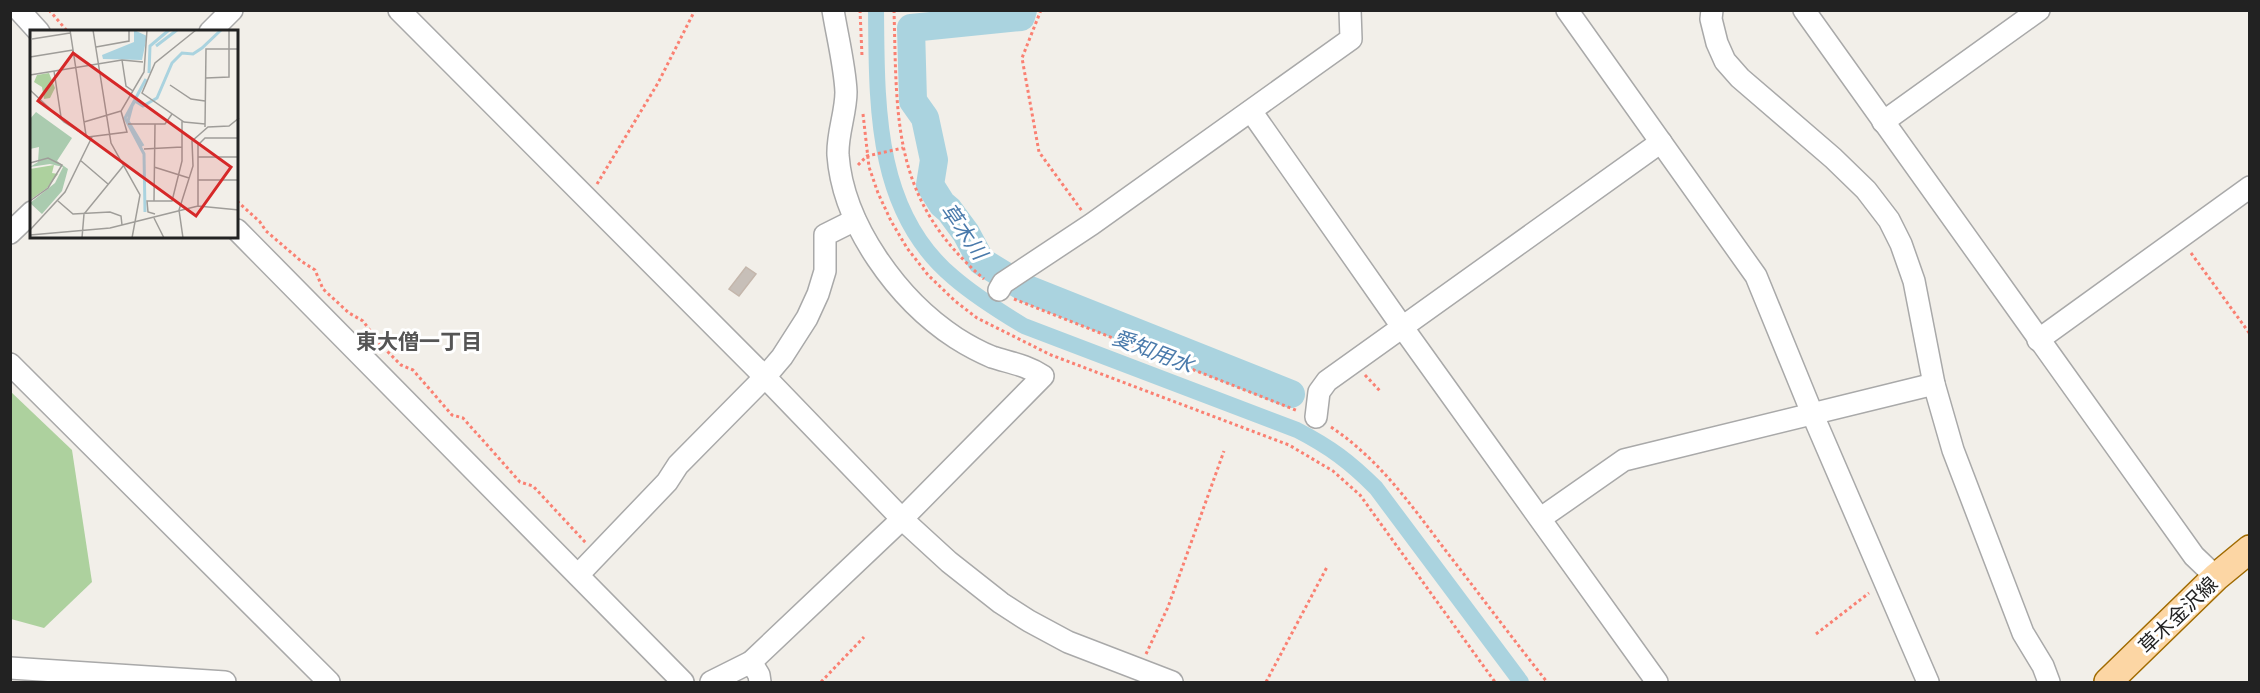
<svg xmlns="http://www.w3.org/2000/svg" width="2260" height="693" viewBox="0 0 2260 693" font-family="Raleway,'Noto Sans JP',sans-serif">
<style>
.forest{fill:#add19e}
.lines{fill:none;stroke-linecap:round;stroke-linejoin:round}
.canal{stroke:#aad3df;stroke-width:16}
.river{stroke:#aad3df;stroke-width:28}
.building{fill:#c7bfb8;stroke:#c4b6ab;stroke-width:1.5}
.minor-casing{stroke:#a9a9a9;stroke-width:24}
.major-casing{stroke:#a06b00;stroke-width:30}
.path{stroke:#fa8072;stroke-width:3;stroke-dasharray:3 3;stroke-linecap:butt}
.minor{stroke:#fff;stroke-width:21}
.major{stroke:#fcd6a4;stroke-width:27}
.labels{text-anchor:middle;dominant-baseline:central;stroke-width:6;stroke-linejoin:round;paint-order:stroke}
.street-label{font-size:20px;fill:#222;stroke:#fff}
.water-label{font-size:21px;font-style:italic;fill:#4a7aab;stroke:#fff}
.neighbourhood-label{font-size:21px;font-weight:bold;fill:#555;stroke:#fff}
.inset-river{fill:none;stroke:#aad3df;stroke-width:3}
.inset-road{fill:none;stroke:#9f9d99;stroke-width:1.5}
.view{fill:#d62828;fill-opacity:0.15;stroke:#d62828;stroke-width:3}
.inset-edge{fill:none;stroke:#222;stroke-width:3}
</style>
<rect width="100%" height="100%" fill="#f2efe9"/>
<path class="forest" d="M10,391L72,450L92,582L44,628L11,619Z"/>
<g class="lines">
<path class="canal" d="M876,10C877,104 874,211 953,277C975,296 999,311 1024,326L1297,430C1330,447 1350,462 1376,488L1521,682"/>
<path class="river" d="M1023,10L1021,17L911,28L913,101L925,118L934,160L930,185L942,204L949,210L966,233L981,261L1025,288L1291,394"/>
</g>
<path class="building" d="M746,267L756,274L739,296L729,289Z"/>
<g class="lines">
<g class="minor-casing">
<g id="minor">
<path d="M19,10L39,32"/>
<path d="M399,10L765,377L902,519L949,562L1001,603L1029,621L1068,642L1172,682"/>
<path d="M1567,10L1756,276L1812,413L1928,682"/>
<path d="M1712,10L1711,19L1717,43L1725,61L1740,78L1833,158L1866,190L1889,220L1901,244L1914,281L1934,384L1953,450L2023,633L2043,666L2049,682"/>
<path d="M1804,10L2194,556L2216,577"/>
<path d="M210,32L232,10"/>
<path d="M1251,111L1403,328L1657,682"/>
<path d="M1883,122L2039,10"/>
<path d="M237,230L683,682"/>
<path d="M10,233L32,212"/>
<path d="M999,290L1003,283L1092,224L1351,39L1350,10"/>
<path d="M2038,340L2250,187"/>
<path d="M10,364L329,682"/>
<path d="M1316,417L1319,392L1327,381L1661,142"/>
<path d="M1541,518L1624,460L1934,384"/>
<path d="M578,575L667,482L678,465L765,377L782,357L807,318L818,294L825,271V235L855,220"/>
<path d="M751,662L759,675L760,682"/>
<path d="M10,668L225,682"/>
<path d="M711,682L751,662L902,519L1043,376C1026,365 1011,363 992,357C980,352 967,345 956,338C898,300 843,225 838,155C837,134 846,113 846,92C845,67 837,35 833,10"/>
</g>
</g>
<g class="major-casing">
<path id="major" d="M2108,682L2216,577L2250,549"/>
</g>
<g class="path">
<path d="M49,10L68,32"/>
<path d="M860,10L862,56"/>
<path d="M894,10C897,122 892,200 984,279"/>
<path d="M1041,10L1022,58L1039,152L1082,211"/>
<path d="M863,114L869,167L878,193L891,221L907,248L928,275L955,301L977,318L1051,355L1289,445L1333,471L1360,495L1495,682"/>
<path d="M858,165L867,156L903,148"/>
<path d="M597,184L658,83L695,10"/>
<path d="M237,201L260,222L266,231L301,261L315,270L323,289L349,313L363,321L380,344L401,365L413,370L452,415L463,418L520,482L533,486L586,543"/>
<path d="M2191,253L2250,334"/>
<path d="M1014,299L1298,411"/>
<path d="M1365,375L1380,391"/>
<path d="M1331,427C1379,459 1411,505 1446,551C1480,595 1513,639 1547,682"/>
<path d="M1816,634L1869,593"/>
<path d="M1146,654L1168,607L1224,451"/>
<path d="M821,682L864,637"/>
<path d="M1266,682L1327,567"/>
</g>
<use href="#minor" class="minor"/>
<use href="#major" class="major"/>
</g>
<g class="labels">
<g class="street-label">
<text transform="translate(2178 615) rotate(-44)">草木金沢線</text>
</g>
<g class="water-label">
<text transform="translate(964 231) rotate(55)">草木川</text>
<text transform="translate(1153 351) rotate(21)">愛知用水</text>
</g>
<g class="neighbourhood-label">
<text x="419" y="341">東大僧一丁目</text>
</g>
</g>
<g transform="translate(30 30)">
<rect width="208" height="208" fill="#f2efe9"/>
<path d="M19,43L25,58L20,68L14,69L12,57L4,52L7,45ZM24,135L22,143L28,144L17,158L0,170V139Z" fill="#add19e"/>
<path d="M6,82L42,108L27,131L38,139L32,161L12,184L0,173L25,153L33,137L20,134L0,137L8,132L9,117L0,119V89Z" fill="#aacbaf"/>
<path d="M104,0L117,6L112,30L73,29L72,25L104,12Z" fill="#aad3df"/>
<path class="inset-river" d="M126,16L147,0M119,43L120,16L139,0M113,116L98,91L102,76L105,71L113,76L127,68L142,33L152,23L163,24L172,18L191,0M115,182L114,124L95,88L116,49"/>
<path class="inset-road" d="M40,0L56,105M63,0L81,113L110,165L102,208M166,0L125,33L112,63L154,92L175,94M2,9L40,3M66,17L99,11V0M0,27L43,20M92,30L96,56L103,61M24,41L31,87M0,45L92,30L113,32M176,48L199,47V0M140,55L161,69L175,71M0,60L34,92L58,107L97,102L91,81L114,42L117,0M54,92L91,81M98,94H135L142,84M175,97L176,19H209M114,119L152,117M168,127H209M50,130L78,154M0,133L18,128L32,135L18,158L0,171M124,137L159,148M168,150H209M28,171L43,184L80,182L91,186L92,195M124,171L125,94M168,176V115L175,108H209M125,184L118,182L117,171H142L152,131V91M124,188L134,208M0,200L35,162L62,107M0,205L80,198L168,176L209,180M52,208L54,184L94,135M153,208L149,180L163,136L162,111L178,97L199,96L209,88"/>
<path class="view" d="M43,23L201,137L166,186L8,71Z"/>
<rect width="208" height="208" class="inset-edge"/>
</g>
<rect width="2260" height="693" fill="none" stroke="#222222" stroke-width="24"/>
</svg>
